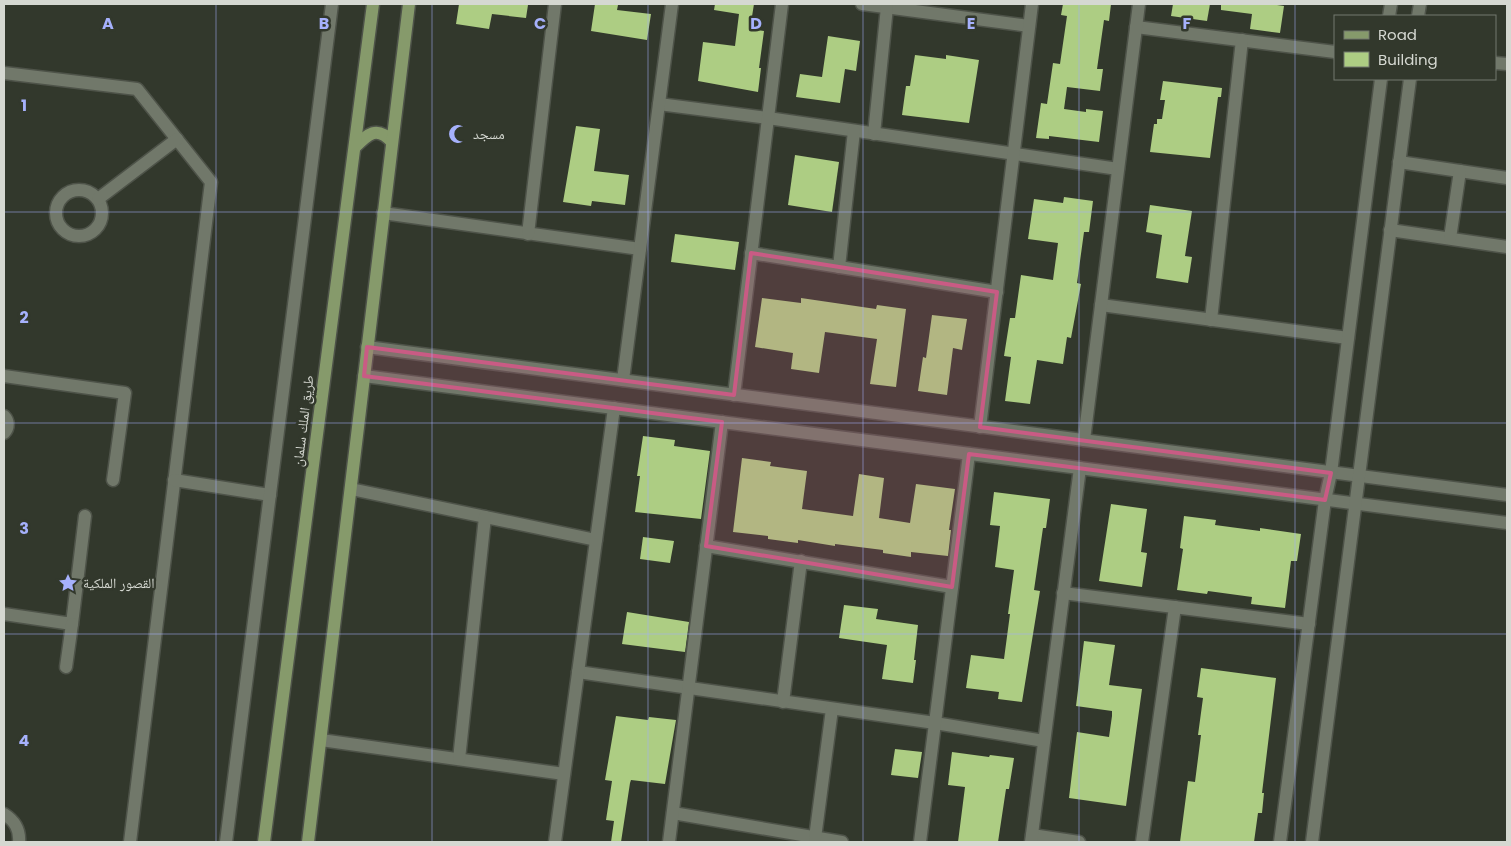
<svg xmlns="http://www.w3.org/2000/svg" width="1511" height="846" viewBox="0 0 1511 846" font-family="Poppins,'Noto Naskh Arabic',sans-serif">
<style>
.building{fill:#adcd83}
.lines{fill:none;stroke-linecap:round;stroke-linejoin:round}
.minor-casing{stroke:#4e5349;stroke-width:15}
.major-casing{stroke:#4e5349;stroke-width:15}
.minor{stroke:#71786a;stroke-width:12}
.major{stroke:#869a6b;stroke-width:12}
.marked{fill:#c95b84;fill-opacity:0.2;stroke:#c95b84;stroke-width:4;stroke-linejoin:round}
.grid{fill:none;stroke:#a6b1fc;stroke-width:1;stroke-opacity:0.55}
.labels{text-anchor:middle;dominant-baseline:central;stroke-width:5;stroke-linejoin:round;paint-order:stroke}
.poi-label{font-size:14px;fill:#d5d8d1;stroke:#32382c;text-anchor:start}
.street-label{font-size:14px;fill:#d5d8d1;stroke:#32382c}
.grid-label{font-size:16px;text-anchor:middle;font-weight:bold;fill:#a6b1fc;stroke:#32382c;stroke-width:5;stroke-linejoin:round;paint-order:stroke}
</style>
<rect width="100%" height="100%" fill="#32382c"/>
<g class="building">
<path d="M459,4H522L528,5L526,18L492,14L489,29L456,24Z"/>
<path d="M595,4L618,5L617,10L651,14L647,40L591,31Z"/>
<path d="M715,4H754L750,29L764,31L759,68H761L758,92L698,81L703,42L735,46L739,14L714,10Z"/>
<path d="M1063,4H1111L1109,21L1104,20L1097,69H1103L1100,91L1067,87L1064,109L1086,112V109L1103,111L1099,142L1049,136V139L1036,138L1041,103L1047,104L1053,63L1060,64L1067,16L1061,15Z"/>
<path d="M1173,4H1210L1207,21L1171,16Z"/>
<path d="M1221,4H1270L1284,6L1280,33L1250,29L1252,14L1221,10Z"/>
<path d="M828,36L860,41L856,71L845,69L840,103L796,97L800,74L822,77Z"/>
<path d="M915,55L946,59V55L979,60L969,123L902,115L906,86H910Z"/>
<path d="M1163,81L1222,88L1221,97H1218L1210,158L1150,152L1154,124H1157V119H1162L1165,100H1160Z"/>
<path d="M576,126L600,129L594,171L629,175L625,205L592,201L591,206L563,202Z"/>
<path d="M795,155L839,162L832,212L788,205Z"/>
<path d="M1064,197L1093,201L1089,232H1084L1077,283L1081,284L1071,338L1067,337L1063,364L1037,360L1030,404L1005,401L1011,357L1004,356L1010,318H1015L1021,275L1053,280L1058,243L1028,239L1034,199L1063,203Z"/>
<path d="M1150,205L1192,211L1185,256L1192,257L1188,283L1156,278L1162,235L1146,232Z"/>
<path d="M675,234L739,242L735,270L671,262Z"/>
<path d="M762,298L801,303V298L876,309L877,305L906,309L896,387L870,384L877,339L825,332L819,373L791,369L793,353L755,347Z"/>
<path d="M932,315L967,319L962,350L953,348L947,395L918,391L923,357L926,358Z"/>
<path d="M643,436L675,440L674,446L710,451L701,519L635,512L640,476H637Z"/>
<path d="M742,458L771,462L770,466L807,471L802,509L853,516L859,474L884,478L879,518L910,523L916,484L955,489L949,530H951L948,556L911,552V557L883,553V550L835,544V546L798,540V543L768,539V536L733,532Z"/>
<path d="M994,492L1050,499L1046,528H1043L1034,590L1040,591L1022,702L998,699L999,692L966,688L971,655L1004,659L1010,614H1008L1014,570L995,567L1000,526L990,525Z"/>
<path d="M1111,504L1147,509L1141,552L1147,553L1142,587L1099,581Z"/>
<path d="M1184,516L1216,520L1215,525L1260,531V528L1301,534L1297,561H1291L1285,608L1251,604L1252,597L1208,591L1207,594L1177,590L1183,549L1180,548Z"/>
<path d="M643,537L674,541L670,563L640,559Z"/>
<path d="M844,605L878,609L876,619L918,625L914,660H916L913,683L882,679L887,645L839,638Z"/>
<path d="M627,612L689,622L685,652L622,644Z"/>
<path d="M1084,641L1115,645L1109,685L1142,689L1126,806L1069,798L1077,732L1109,737L1112,716V711L1076,706Z"/>
<path d="M1201,668L1276,678L1262,793H1264L1262,813H1258L1254,842H1180L1188,781L1195,782L1201,735H1198L1203,698L1197,697Z"/>
<path d="M616,716L648,720L649,717L676,720L665,784L631,780L630,783L621,842H611L614,821L606,820L612,781L605,780Z"/>
<path d="M895,749L922,752L918,778L891,775Z"/>
<path d="M952,752L989,757L990,755L1014,758L1009,789H1006L998,842H958L965,787L948,785Z"/>
</g>
<g class="lines">
<g class="minor-casing">
<g id="minor">
<path d="M862,4L1029,26"/>
<path d="M1389,16L1391,4"/>
<path d="M1418,16L1420,4"/>
<path d="M1136,27L1335,52"/>
<path d="M1495,63L1507,64"/>
<path d="M4,73L137,89L211,182L130,842"/>
<path d="M659,104L768,118L1118,169"/>
<path d="M874,134L887,7"/>
<path d="M1399,162L1507,178"/>
<circle cx="79" cy="213" r="23"/>
<path d="M98,199L177,139"/>
<path d="M383,213L640,249"/>
<path d="M1390,230L1507,247"/>
<path d="M528,234L555,4"/>
<path d="M1450,238L1460,171"/>
<path d="M751,253L997,292"/>
<path d="M839,267L854,131"/>
<path d="M1101,305L1348,338"/>
<path d="M1211,320L1242,40"/>
<path d="M367,347L1507,495"/>
<path d="M4,376L125,393L113,480"/>
<path d="M364,376L1507,523"/>
<path d="M623,380L672,4"/>
<path d="M734,395L782,4"/>
<path d="M4,416C9,421 9,428 4,433"/>
<path d="M980,427L1032,4"/>
<path d="M1084,440L1139,4"/>
<path d="M174,480L270,495"/>
<path d="M351,489L596,540"/>
<path d="M706,546L952,587"/>
<path d="M1063,593L1309,624"/>
<path d="M4,614L72,624L85,516"/>
<path d="M66,667L72,624"/>
<path d="M578,672L935,723L1044,741"/>
<path d="M783,702L801,561"/>
<path d="M321,740L564,774"/>
<path d="M459,759L485,517"/>
<path d="M673,813L842,842"/>
<path d="M4,814C15,821 20,829 19,842"/>
<path d="M1032,835L1079,842"/>
<path d="M815,838L832,709"/>
<path d="M226,842L332,4"/>
<path d="M555,842L614,408"/>
<path d="M669,842L722,422"/>
<path d="M920,842L969,454"/>
<path d="M1031,842L1080,468"/>
<path d="M1142,842L1175,607"/>
<path d="M1280,842L1325,500L1331,473L1381,79"/>
<path d="M1312,842L1410,79"/>
</g>
</g>
<g class="major-casing">
<g id="major">
<path d="M355,147C368,134 377,125 392,142"/>
<path d="M264,842L373,4"/>
<path d="M308,842L409,4"/>
</g>
</g>
<use href="#minor" class="minor"/>
<use href="#major" class="major"/>
</g>
<path class="marked" d="M751,253L997,292L980,427L1331,473L1325,500L969,454L952,587L706,546L722,422L364,376L367,347L734,395Z"/>
<path class="grid" d="M216,4V842M432,4V842M648,4V842M863,4V842M1079,4V842M1295,4V842M4,212H1507M4,423H1507M4,634H1507"/>
<defs>
<g id="mosque-bare" transform="scale(1.5)"><path d="M3.5-4.9A6 6 0 1 0 3.5 4.9A5 5 0 1 1 3.5-4.9Z" fill="#a6b1fc" stroke="#32382c" stroke-width="2.5" paint-order="stroke"/></g>
<g id="sight-bare" transform="scale(1.5)"><path d="M0-6L1.8-2.2L6-1.7L2.9 1.2L3.7 5.4L0 3.3L-3.7 5.4L-2.9 1.2L-6-1.7L-1.8-2.2Z" fill="#a6b1fc" stroke="#32382c" stroke-width="2.5" paint-order="stroke"/></g>
</defs>
<g fill-rule="evenodd">
<use href="#mosque-bare" x="458" y="134"/>
<use href="#sight-bare" x="68" y="583"/>
</g>
<g class="labels">
<g class="poi-label">
<text x="473" y="134">مسجد</text>
<text x="83" y="583">القصور الملكية</text>
</g>
<g class="street-label">
<text transform="translate(303 421) rotate(-83)">طريق الملك سلمان</text>
</g>
</g>
<g class="grid-label">
<text x="108" y="29">A</text>
<text x="324" y="29">B</text>
<text x="540" y="29">C</text>
<text x="756" y="29">D</text>
<text x="971" y="29">E</text>
<text x="1187" y="29">F</text>
<text x="24" y="111">1</text>
<text x="24" y="323">2</text>
<text x="24" y="534">3</text>
<text x="24" y="746">4</text>
</g>
<rect width="1511" height="846" fill="none" stroke="#d5d8d1" stroke-width="10"/>
<rect x="1334" y="15" width="162" height="65" fill="#32382c" stroke="#73786e"/>
<rect x="1344" y="31" width="25" height="8" fill="#869a6b" stroke="#73786e"/>
<text x="1378" y="40" font-size="15" fill="#d5d8d1">Road</text>
<rect x="1344" y="52" width="25" height="15" fill="#adcd83" stroke="#73786e"/>
<text x="1378" y="65" font-size="15" fill="#d5d8d1">Building</text>
</svg>
